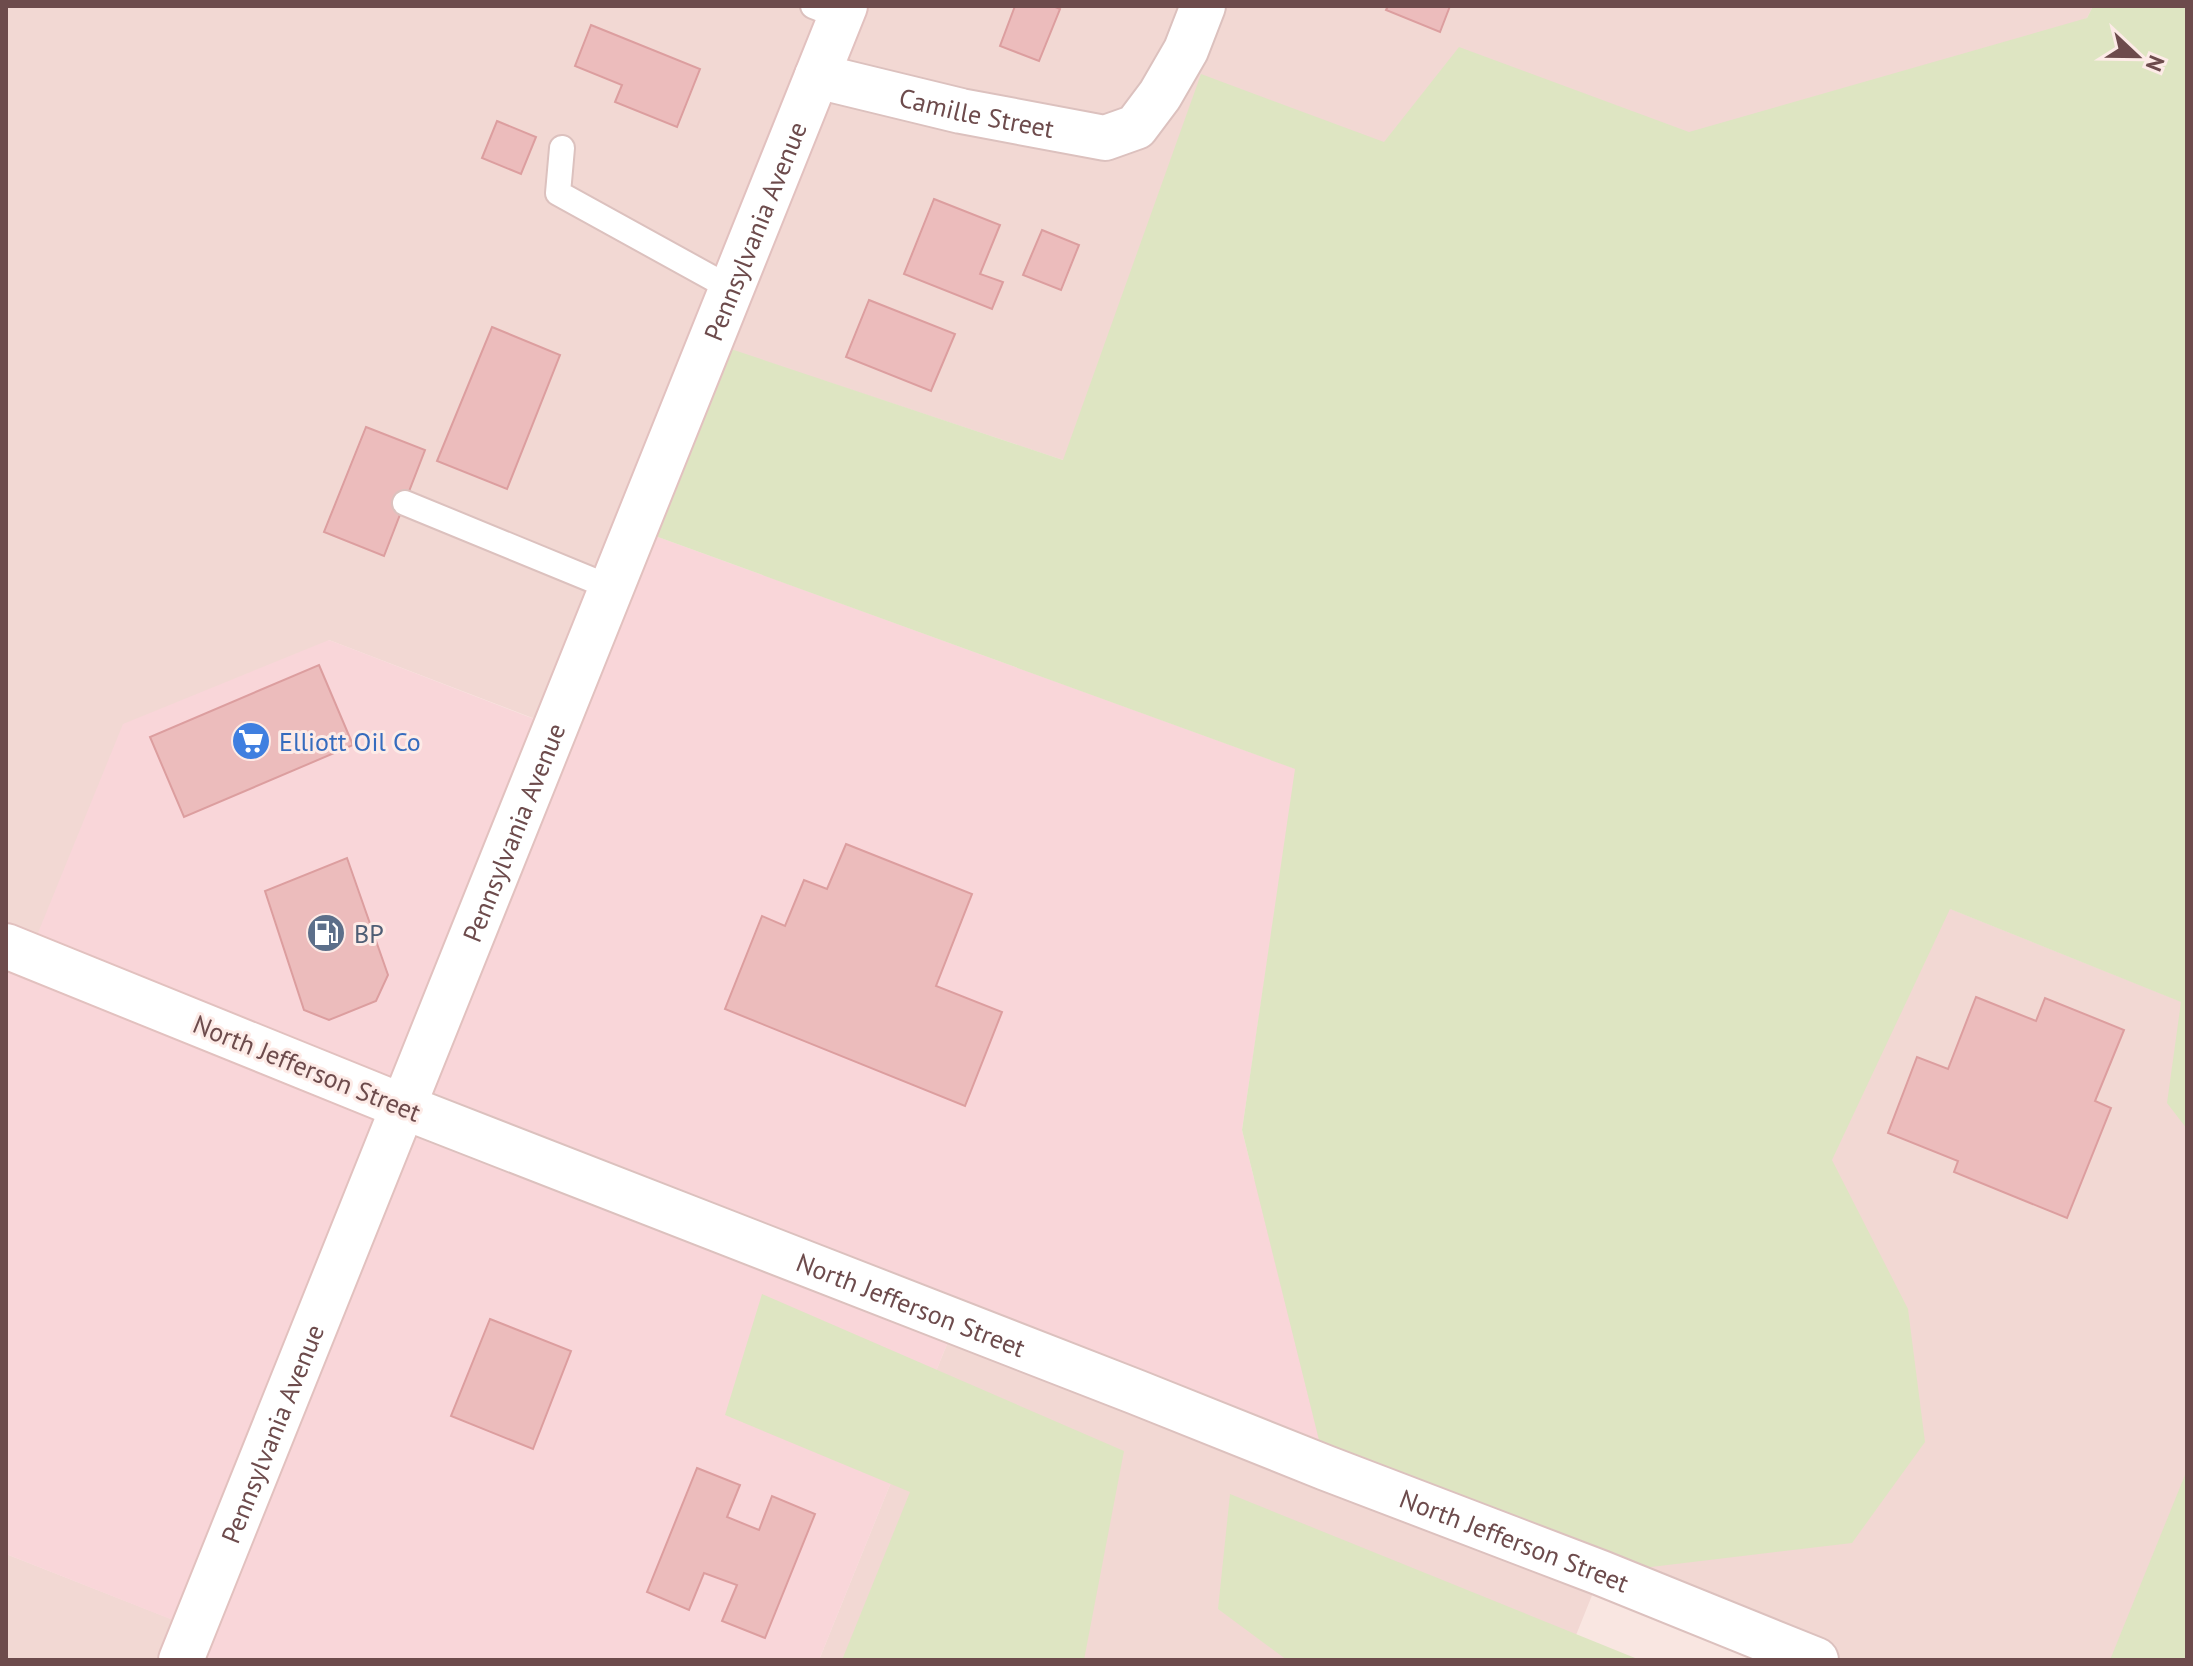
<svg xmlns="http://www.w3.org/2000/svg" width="2193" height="1666" viewBox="0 0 2193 1666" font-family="'PT Sans',sans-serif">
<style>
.residential{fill:#f2d8d3}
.commercial{fill:#f9d6d9}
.green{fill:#dee5c2}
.building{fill:#ecbcbc;stroke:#dc9e9f;stroke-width:2}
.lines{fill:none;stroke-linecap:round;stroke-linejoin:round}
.service-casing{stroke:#dcc1be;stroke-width:28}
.minor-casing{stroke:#dcc1be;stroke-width:48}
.tertiary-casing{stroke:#dcc1be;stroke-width:48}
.secondary-casing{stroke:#e2c1bf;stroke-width:48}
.service{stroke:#fff;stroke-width:24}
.minor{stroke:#fff;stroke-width:44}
.tertiary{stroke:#fff;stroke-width:44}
.secondary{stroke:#fff;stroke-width:44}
.labels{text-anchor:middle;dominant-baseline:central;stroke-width:6;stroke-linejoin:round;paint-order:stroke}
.street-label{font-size:26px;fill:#6d4b4c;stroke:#fdebe7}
.shop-label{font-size:26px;fill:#366cbe;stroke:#fdebe7;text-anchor:start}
.service-label{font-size:26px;fill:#4e5e75;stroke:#fdebe7;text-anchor:start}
</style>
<rect width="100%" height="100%" fill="#f9e6e1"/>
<g class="residential">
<path d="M6,6H2093L2087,18L1063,460L710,343L556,727L329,640L29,956L6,946Z"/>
<path d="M1881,881L2187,1004V1660H1816L1601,1573L1566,1660H819L956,1322Z"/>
<path d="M6,1554L194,1628L181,1660H6Z"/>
</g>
<path class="commercial" d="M636,529L1296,769L1242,1130L1326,1468L956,1322L819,1660H181L193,1628L6,1554V946L29,955L123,724L329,640L555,727Z"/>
<g class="green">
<path d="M2093,6H2187V1129L2167,1103L2181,1002L1950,909L1832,1160L1908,1309L1925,1442L1852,1543L1601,1573L1326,1468L1242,1130L1295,769L636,529L710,342L1063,460L1201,74L1384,142L1459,47L1689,132L2087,18Z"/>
<path d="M762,1294L1124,1451L1084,1660H842L910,1492L725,1415Z"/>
<path d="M2187,1470V1660H2110Z"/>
<path d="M1230,1494L1640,1660H1287L1218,1609Z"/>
</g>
<g class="building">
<path d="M1015,6H1053L1060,9L1039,61L1000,46Z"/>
<path d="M1388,6H1450L1440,32L1386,10Z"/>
<path d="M591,25L700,69L677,127L615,102L622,85L575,66Z"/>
<path d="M497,121L536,137L521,174L482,158Z"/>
<path d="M934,199L1000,225L980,274L1003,282L992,309L904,274Z"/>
<path d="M1042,230L1079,245L1061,290L1023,275Z"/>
<path d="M869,300L955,334L931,391L846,357Z"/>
<path d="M492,327L560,355L507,489L437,461Z"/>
<path d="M366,427L425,450L384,556L324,532Z"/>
<path d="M319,665L353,745L184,817L150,737Z"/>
<path d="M846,844L972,894L936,986L1002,1012L965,1106L725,1009L762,916L785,926L804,880L827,889Z"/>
<path d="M347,858L388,975L376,1001L329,1020L304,1010L265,891Z"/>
<path d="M1976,997L2036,1021L2045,998L2124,1030L2095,1101L2111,1108L2067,1218L1954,1172L1958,1161L1888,1133L1917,1057L1948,1069Z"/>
<path d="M490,1319L571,1351L533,1449L451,1416Z"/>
<path d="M697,1468L740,1485L727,1517L759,1530L772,1496L815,1514L765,1638L722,1621L737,1585L704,1573L689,1610L647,1592Z"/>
</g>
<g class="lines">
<g class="service-casing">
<g id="service">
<path d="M813,6L841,17"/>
<path d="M562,148L558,193L732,289"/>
<path d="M405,503L612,588"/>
</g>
</g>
<g class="minor-casing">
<g id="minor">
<path id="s1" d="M817,76L961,111L1105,138L1136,127L1160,95L1186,50L1203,6"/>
</g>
</g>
<g class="tertiary-casing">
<g id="tertiary">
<path id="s2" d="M404,1107L1136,1392L1326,1468L1601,1573L1816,1660"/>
</g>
</g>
<g class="secondary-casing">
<g id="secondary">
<path d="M6,946L404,1107"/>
<path id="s3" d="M181,1660L845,6"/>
</g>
</g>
<use href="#service" class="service"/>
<use href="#minor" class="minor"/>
<use href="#tertiary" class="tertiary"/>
<use href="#secondary" class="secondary"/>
</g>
<defs>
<g id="supermarket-disc" transform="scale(2)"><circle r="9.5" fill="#3f7fe0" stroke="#fdebe7"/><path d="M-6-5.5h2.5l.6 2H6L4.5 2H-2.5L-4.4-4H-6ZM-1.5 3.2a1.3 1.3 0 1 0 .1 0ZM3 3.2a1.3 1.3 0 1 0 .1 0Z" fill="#fff"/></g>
<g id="fuel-disc" transform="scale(2)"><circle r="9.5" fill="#5c6f8a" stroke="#fdebe7"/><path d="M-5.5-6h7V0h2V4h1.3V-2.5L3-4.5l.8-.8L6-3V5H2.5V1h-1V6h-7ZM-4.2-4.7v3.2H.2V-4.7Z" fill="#fff"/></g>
</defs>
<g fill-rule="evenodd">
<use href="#supermarket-disc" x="251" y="741"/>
<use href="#fuel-disc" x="326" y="933"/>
</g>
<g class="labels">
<g class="street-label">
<text stroke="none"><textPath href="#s1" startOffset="164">Camille Street</textPath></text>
<text stroke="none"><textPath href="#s3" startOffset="1540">Pennsylvania Avenue</textPath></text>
<text stroke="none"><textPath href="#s3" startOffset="892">Pennsylvania Avenue</textPath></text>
<text transform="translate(307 1068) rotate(22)">North Jefferson Street</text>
<text stroke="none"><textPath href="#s2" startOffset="544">North Jefferson Street</textPath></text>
<text stroke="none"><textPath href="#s3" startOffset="244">Pennsylvania Avenue</textPath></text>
<text stroke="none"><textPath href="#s2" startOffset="1192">North Jefferson Street</textPath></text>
</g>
<g class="shop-label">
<text x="279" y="741">Elliott Oil Co</text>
</g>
<g class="service-label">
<text x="354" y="933">BP</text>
</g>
</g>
<rect width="2193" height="1666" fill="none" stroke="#6d4b4c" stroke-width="16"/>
<g transform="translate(2137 56) rotate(112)" stroke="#fdebe7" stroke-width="6" paint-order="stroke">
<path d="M0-6L14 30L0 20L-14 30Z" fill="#6d4b4c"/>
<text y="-12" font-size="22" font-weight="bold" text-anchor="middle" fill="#6d4b4c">N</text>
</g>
</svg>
